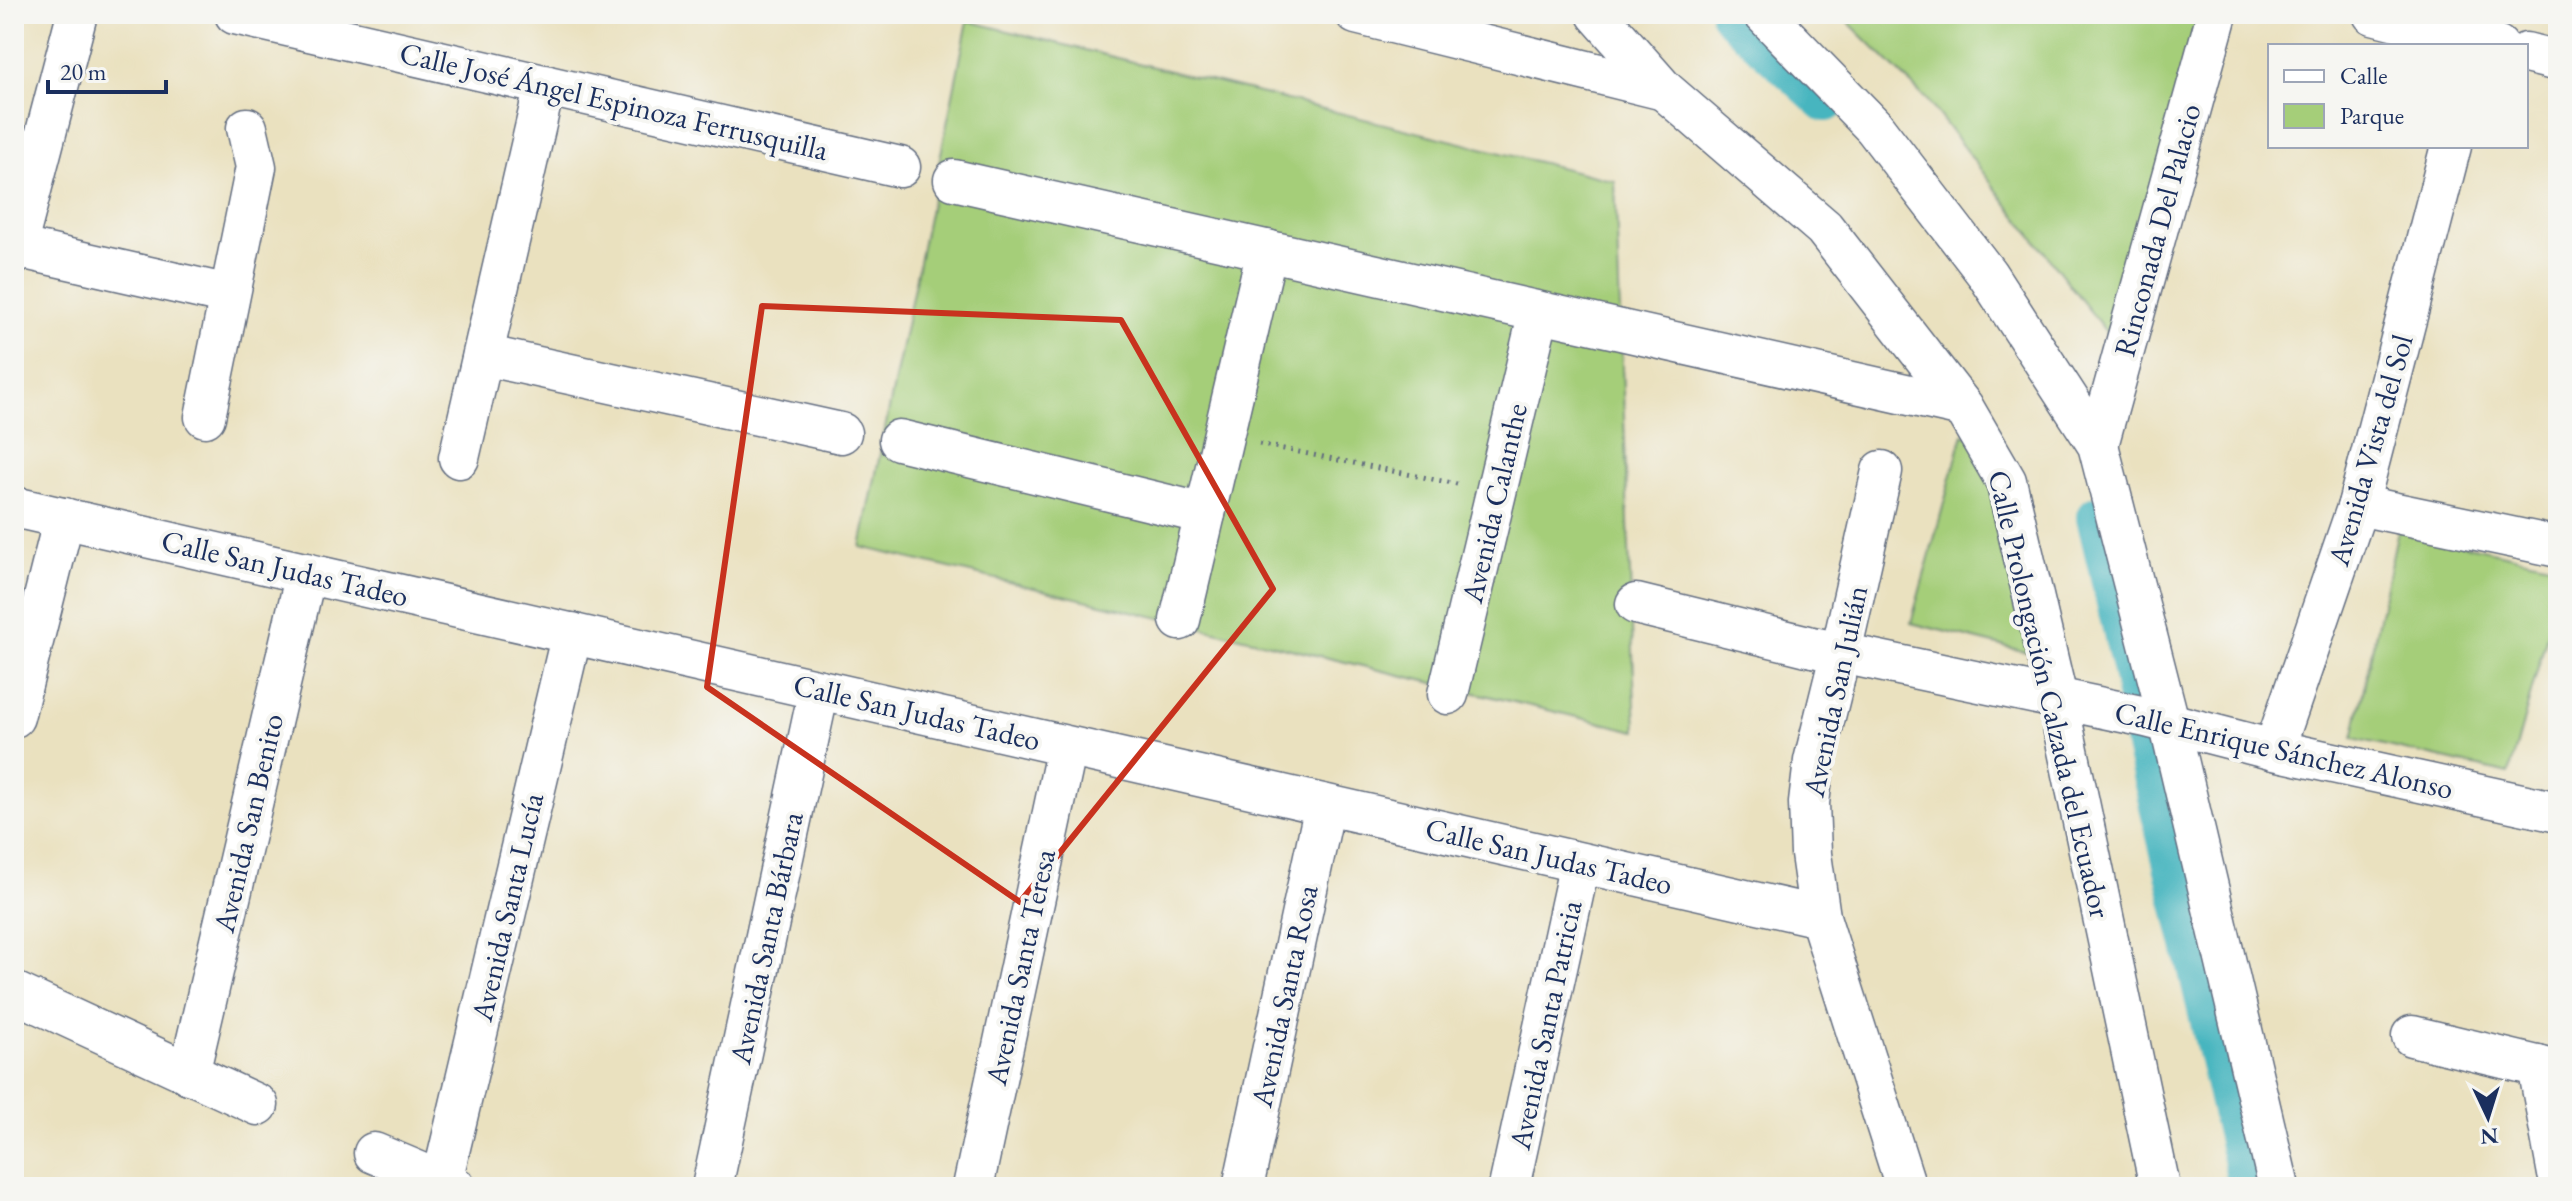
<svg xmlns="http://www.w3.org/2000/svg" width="2572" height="1201" viewBox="0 0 2572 1201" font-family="'EB Garamond',serif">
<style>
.green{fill:#a5ce79;stroke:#607e6c;stroke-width:2}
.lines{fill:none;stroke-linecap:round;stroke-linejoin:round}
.canal{stroke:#46b5bf;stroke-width:42}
.street-casing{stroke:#636d80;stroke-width:43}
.path{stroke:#636d80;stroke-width:5;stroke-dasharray:2 6;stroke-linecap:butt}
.street{stroke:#fff;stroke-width:40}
.marked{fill:none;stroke:#c8321e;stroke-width:6;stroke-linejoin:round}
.labels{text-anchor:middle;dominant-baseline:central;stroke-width:8;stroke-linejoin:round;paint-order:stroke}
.street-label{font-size:30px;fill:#1b2f5e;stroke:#f6f6f2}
</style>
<rect width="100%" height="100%" fill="#f6f6f2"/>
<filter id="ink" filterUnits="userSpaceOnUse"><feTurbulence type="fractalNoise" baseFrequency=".0125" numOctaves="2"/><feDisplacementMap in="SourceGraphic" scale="16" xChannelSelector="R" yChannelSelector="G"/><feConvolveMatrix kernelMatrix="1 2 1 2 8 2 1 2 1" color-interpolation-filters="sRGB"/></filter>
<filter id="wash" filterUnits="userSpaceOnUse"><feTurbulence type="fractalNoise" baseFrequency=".006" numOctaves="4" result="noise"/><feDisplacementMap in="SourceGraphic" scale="32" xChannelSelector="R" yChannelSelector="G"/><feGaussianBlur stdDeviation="1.8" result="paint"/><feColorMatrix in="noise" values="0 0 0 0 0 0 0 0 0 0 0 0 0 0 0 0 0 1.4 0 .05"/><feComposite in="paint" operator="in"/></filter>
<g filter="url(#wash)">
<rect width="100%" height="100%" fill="#eae1bf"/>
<g class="green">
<path d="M1840,14H2205L2117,346L1927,100Z"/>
<path d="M968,21L1615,181L1636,731L861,547Z"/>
<path d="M1963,434L1997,445L2054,659L1911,623Z"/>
<path d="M2398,530L2558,566V594L2509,774L2353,738Z"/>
</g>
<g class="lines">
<g class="canal">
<path d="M1731,14L1826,101"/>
<path d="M2097,517L2133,671L2146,746L2250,1187"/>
</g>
</g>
</g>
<g filter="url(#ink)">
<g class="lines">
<g class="street-casing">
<g id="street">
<path d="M235,14L900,167"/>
<path d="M1356,14L1664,90"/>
<path d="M1597,14L1664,90L1824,228L1963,407L2006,481L2057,698L2160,1187"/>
<path d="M1764,14L1874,127L1987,274L2098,445L2169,722L2279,1187"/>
<path d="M2373,14L2498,46"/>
<path d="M2526,53L2558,61"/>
<path d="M954,180L1963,407"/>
<path d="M16,247L229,295"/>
<path d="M14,255L77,14"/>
<path d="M483,355L841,433"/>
<path d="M205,417L256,167L247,128"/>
<path d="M899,440L1205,514"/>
<path d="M2098,445L2217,14"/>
<path d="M459,458L545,85"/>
<path d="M1882,471L1841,652L1814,761L1809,803L1811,854L1820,917L1906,1187"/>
<path d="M2358,505L2558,547"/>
<path d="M14,507L1820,917"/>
<path d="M1636,604L1808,646L2146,717L2274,750L2558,812"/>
<path d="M1180,620L1267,250"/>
<path d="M1448,694L1539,312"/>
<path d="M14,717L64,518"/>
<path d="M2274,750L2358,505L2451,146"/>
<path d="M14,992L258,1105"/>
<path d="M2412,1036L2558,1071"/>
<path d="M2538,1066L2558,1174"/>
<path d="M189,1074L306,573"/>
<path d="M374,1153L455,1187"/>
<path d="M442,1181L572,633"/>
<path d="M712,1187L819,690"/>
<path d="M973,1187L1067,747"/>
<path d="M1243,1187L1325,805"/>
<path d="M1509,1187L1580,863"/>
</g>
</g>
<path class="path" d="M1259,444L1457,484"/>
<use href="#street" class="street"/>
</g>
</g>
<path class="marked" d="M762,306L1121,320L1273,589L1020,902L707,687Z"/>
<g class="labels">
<g class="street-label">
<text transform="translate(614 101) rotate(13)">Calle José Ángel Espinoza Ferrusquilla</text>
<text transform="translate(2157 230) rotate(-75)">Rinconada Del Palacio</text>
<text transform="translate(2370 450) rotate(-74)">Avenida Vista del Sol</text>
<text transform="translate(1494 503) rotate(-77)">Avenida Calanthe</text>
<text transform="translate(285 568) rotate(13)">Calle San Judas Tadeo</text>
<text transform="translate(1835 691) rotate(-78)">Avenida San Julián</text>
<text transform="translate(2050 694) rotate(77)">Calle Prolongación Calzada del Ecuador</text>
<text transform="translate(917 712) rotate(13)">Calle San Judas Tadeo</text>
<text transform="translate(2284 750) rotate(13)">Calle Enrique Sánchez Alonso</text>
<text transform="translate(248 823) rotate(-77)">Avenida San Benito</text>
<text transform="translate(1549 856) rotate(13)">Calle San Judas Tadeo</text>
<text transform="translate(507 907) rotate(-77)">Avenida Santa Lucía</text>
<text transform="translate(766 938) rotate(-78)">Avenida Santa Bárbara</text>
<text transform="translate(1020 967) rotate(-78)">Avenida Santa Teresa</text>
<text transform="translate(1284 996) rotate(-78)">Avenida Santa Rosa</text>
<text transform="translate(1545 1025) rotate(-78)">Avenida Santa Patricia</text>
</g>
</g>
<rect width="2572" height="1201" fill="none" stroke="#f6f6f2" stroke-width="48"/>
<rect x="2268" y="44" width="260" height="104" fill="#f6f6f2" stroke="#9ea6b7" stroke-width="2"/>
<rect x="2284" y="70" width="40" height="12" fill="#ffffff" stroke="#9ea6b7" stroke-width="2"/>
<text x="2340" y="84" font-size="24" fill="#1b2f5e">Calle</text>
<rect x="2284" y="104" width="40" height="24" fill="#a5ce79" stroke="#9ea6b7" stroke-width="2"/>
<text x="2340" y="124" font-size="24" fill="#1b2f5e">Parque</text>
<g transform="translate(2488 1117) rotate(176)" stroke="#f6f6f2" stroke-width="6" paint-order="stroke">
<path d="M0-6L14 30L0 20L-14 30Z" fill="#1b2f5e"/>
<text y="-12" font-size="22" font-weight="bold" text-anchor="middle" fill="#1b2f5e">N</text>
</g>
<path d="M48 80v12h118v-12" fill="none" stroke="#1b2f5e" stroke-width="4"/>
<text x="60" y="80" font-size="24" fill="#1b2f5e" stroke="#f6f6f2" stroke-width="6" paint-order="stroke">20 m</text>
</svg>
